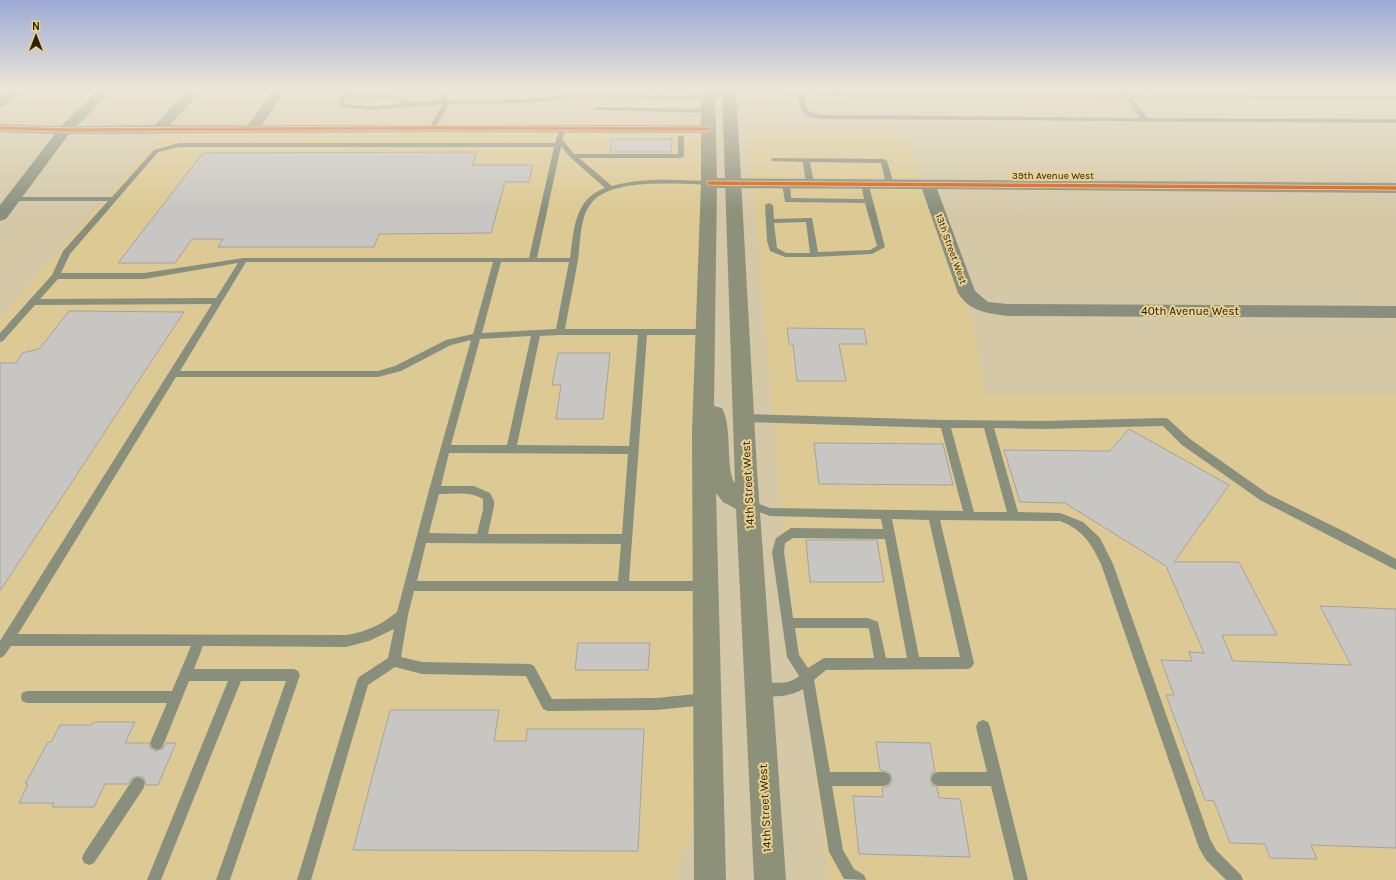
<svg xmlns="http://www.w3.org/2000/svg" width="1396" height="880" viewBox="0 0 1396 880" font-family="Karla,sans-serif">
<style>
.built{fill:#dcc993}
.building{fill:#c7c6c2;stroke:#a5a39e}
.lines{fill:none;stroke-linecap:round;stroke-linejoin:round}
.service{fill:#88907d;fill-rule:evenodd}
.minor{fill:#88907d;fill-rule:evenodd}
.primary{fill:#8d9179;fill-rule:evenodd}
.cycleway-casing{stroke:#e8d193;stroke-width:5}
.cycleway{stroke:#df560c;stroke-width:3.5}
.labels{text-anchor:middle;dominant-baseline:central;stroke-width:4;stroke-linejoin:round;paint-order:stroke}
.far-street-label{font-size:10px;fill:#2c230a;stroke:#e8d193}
.street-label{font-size:12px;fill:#2c230a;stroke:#e8d193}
</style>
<rect width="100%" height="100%" fill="#d4c8a7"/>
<g class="built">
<path d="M582,89H702V94L581,95Z"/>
<path d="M431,131L702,133L695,787L693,832L673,880H0V318L162,133Z"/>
<path d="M748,131L905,133L922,180L753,179Z"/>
<path d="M753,188L923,189L970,311L985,394H1396V880H833L828,877L781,508Z"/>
</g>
<g class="building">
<path d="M612,139H672L671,152H610Z"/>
<path d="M477,152L472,165H533L529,182H505L491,233L379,234L374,247H218L223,239H192L175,263H118L203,153Z"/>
<path d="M69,311L184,312L0,591V363H16L22,353L39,349Z"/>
<path d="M787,328L864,329L867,344H839L846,381H797L793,344H789Z"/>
<path d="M558,353H610L603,419H556L561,385H552Z"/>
<path d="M1129,429L1229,485L1174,562H1239L1277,635H1222L1233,661L1351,665L1320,606L1396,609V848L1311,845L1317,859L1270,858L1265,844L1230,843L1214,801L1205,800L1166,695H1174L1161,660L1192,661L1189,652L1204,653L1166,566L1065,503L1020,502L1004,450L1110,451Z"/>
<path d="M814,443L943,444L953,485L819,484Z"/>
<path d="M806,540H877L884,582H810Z"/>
<path d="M578,643H650L648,670H575Z"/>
<path d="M390,710H499L494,741H526L527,729H644L638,851L353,850Z"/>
<path d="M94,722H135L125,743H149L151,749L156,751L163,749L166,743H176L158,785H146L144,778L139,776L132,778L128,784H105L94,807H52L54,803H19L28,784H25L48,742H51L60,725H92Z"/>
<path d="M876,742L930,743L935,772L932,773L930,780L932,785L937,787L939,798L960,799L970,857L859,854L853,796L883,797L882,788L890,785L892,780L890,773L880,770Z"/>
</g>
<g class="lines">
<g class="service">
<path d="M347,89H353L349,94L392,95L415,103L443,100L442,97L446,89H452L448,97L449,100L531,99L574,93L687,96L708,93L711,95L708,97L687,100L574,97L531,103L449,104L435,128L432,130L429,128L443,104L373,110L341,107L337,103ZM347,98L391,99L405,103L373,106L345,104L343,103Z"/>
<path d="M763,89H803V91H808L857,93L1123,95L1119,89H1125L1129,95L1396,96V100L1132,98L1147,118L1396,119V123L823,119C803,117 800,113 798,94L766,91ZM804,94L857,97L1126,98L1140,118L823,115L808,111L805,106Z"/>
<path d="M597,107L708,109L711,111L708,113L595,110L594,109Z"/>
<path d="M563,126L566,128L562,139L574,154H678V137L681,135L684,137V156L681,158H579L612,186C643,177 677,180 709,181L713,183L709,185C680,184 616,178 594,200C579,215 581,240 578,260C574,283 569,306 565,329H706L710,332L706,335H647L629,581H704L708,582L710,586L708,590L704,591H414L408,615L401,657L422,662L530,664L534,666L552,699L656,698L706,693L711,695L712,699L711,703L706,705L656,710L548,711L543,709L526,676L422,674L395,667L368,685L311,880H297L357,681L359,677L388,658L394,629L369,641L346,647L203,646L194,669H294L298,671L300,675L230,880H216L286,681H241L161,880H147L228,681H189L162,748L157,750L152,748L150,743L167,703H27L22,701L21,697L22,693L27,691H172L191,646H11L4,656L0,658V641L212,304L35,305L3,341L0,342V333L52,275L63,251L108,201H12L8,199L12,197H112L154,150L179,143H555L560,128ZM561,146L570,157L605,188C574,199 574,230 570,258H537ZM179,147H554L529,258H244L144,273H61L70,254L158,152ZM246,262H493L473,334L446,340L395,366L378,371H180ZM501,262H569L556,329L482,333ZM238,263L216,298L40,299L58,279H144ZM560,335H638L629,446L517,445L540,336ZM531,336L507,445H451L480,339ZM471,340L429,490L397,612C381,625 366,632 346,635L18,634L176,377H378L401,371L451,345ZM449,453L628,454L622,534H488L494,506V501L490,493L474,486H441ZM439,494C453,494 470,491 483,499V510L477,534L429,533ZM426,543L621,544L618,581H417Z"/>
<path d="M773,158L884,159L887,161L894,184L890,186L886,184L881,163L810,162L814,184L810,186L806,184L803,162L771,161V159Z"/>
<path d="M783,182H789L790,184L791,198L864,199L861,184L862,182H868L885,247L872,254L814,257H785L770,251L767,241L765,205L769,203L773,205L774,219L812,218L818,252L870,250L877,246L865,203L785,202L782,184ZM806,222L810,253H786L777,248L774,223Z"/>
<path d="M744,414L945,420L1042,421L1165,418L1168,419L1190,439L1268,494L1345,532L1396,559V570L1260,500L1182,445L1163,426L1042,429L994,428L1018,512L1060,513L1083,522L1100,538L1113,564L1210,839L1216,850L1241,875L1243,880H1226L1206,860L1199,848L1101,564C1091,543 1083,530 1060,521L940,520L974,663L972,667L968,669L826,670L814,680L830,772H884L889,774L891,779L889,784L884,786H832L843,850L854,869L864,875L866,880L844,879L829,852L803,689C790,697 768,699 755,693L753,689L755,685C769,679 786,688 799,676L787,657L772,552L776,538L791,528L883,529L881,519L770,516L745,507L744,504L745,501L749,500L770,508L963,511L941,428L744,422L741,421L739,418L741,415ZM951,428H984L1007,512H974ZM892,519L929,520L960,657H919ZM793,538L885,539L907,658H886L878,622L868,618H793L784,552L785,543ZM795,628H867L869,629L874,658H824L808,668L799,655Z"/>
<path d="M983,720L988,722L990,727L1028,880H1014L991,786H938L933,784L931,779L933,774L938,772H987L976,727L978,722Z"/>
<path d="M138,777L143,779L145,784L143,789L94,863L89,865L84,863L82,858L84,853L133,779Z"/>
</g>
<g class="minor">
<path d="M8,89H23L5,106L0,107V96Z"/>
<path d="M100,89H114L77,126L155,125L188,89H202L170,125H248L274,89H287L262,125H708L713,126L715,129L713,132L708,133L432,132L69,134L6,219L0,221V205L55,134L0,132V124L61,126Z"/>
<path d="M712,89H730C725,95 711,100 703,98L701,95L703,92Z"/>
<path d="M709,178L1396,183V193L937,189L975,291L988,302L1008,304L1396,306V318L1008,316C987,313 970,312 958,293L922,189L709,188L704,186L701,183L704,180Z"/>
</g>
<path class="primary" d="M701,89H715L717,183L714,406L722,408C733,428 725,471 735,483L722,89H736L757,470L786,880H754L736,509L723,502L716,493L726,880H694L692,431L701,183Z"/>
<g class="cycleway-casing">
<g id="cycleway">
<path d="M0,128L65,130L432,128L708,129"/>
<path d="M709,183L1396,188"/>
</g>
</g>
<use href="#cycleway" class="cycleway"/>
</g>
<linearGradient id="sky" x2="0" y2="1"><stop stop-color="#9caad5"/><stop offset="0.42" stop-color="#ece6d7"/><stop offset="1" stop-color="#ece6d7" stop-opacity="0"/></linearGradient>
<rect width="1396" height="212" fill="url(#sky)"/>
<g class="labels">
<g class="far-street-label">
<text x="1053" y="176">39th Avenue West</text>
<text transform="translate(951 249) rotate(70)">13th Street West</text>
</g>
<g class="street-label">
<text x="1190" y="311">40th Avenue West</text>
<text transform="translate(748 485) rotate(-93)">14th Street West</text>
<text transform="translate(765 808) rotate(-93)">14th Street West</text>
</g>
</g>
<g transform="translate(36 36)" stroke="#e8d193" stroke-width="3" paint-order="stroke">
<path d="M0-3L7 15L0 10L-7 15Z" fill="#2c230a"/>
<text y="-6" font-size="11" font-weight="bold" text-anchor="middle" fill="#2c230a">N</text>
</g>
</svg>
